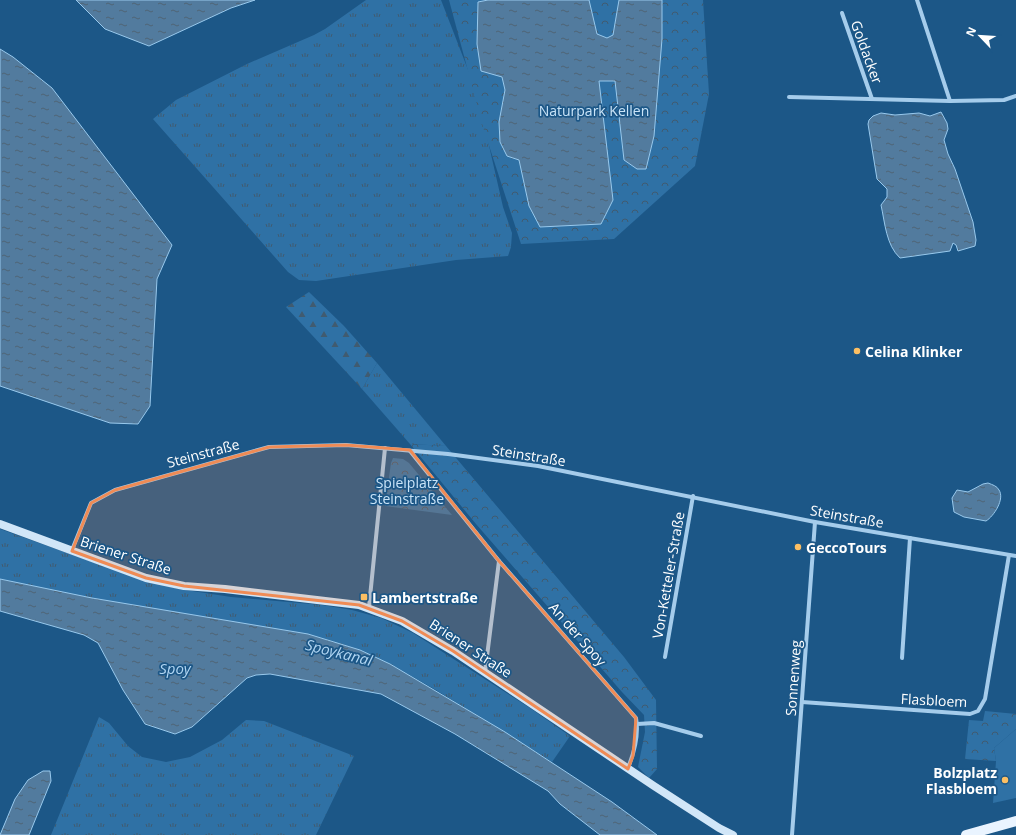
<svg xmlns="http://www.w3.org/2000/svg" width="1016" height="835" viewBox="0 0 1016 835" font-family="'Open Sans',sans-serif">
<style>
.grass{fill:url(#grass-tufts)}
.forest{fill:url(#forest-firs)}
.park{fill:url(#park-crowns)}
.pitch{fill:#2f71a5}
.water{fill:url(#water-ripples);stroke:#98c9ed}
.lines{fill:none;stroke-linecap:round;stroke-linejoin:round}
.street{stroke:#a5cceb;stroke-width:4}
.secondary{stroke:#d1e6f8;stroke-width:8}
.primary{stroke:#eaf4ff;stroke-width:10}
.marked{fill:#ef8b55;fill-opacity:0.2;stroke:#ef8b55;stroke-width:3;stroke-linejoin:round}
.poi-dot{fill:#fcbf63;stroke:#1c5787;stroke-width:1.5}
.labels{text-anchor:middle;dominant-baseline:central;stroke-width:3.5;stroke-linejoin:round;paint-order:stroke}
.street-label{font-size:14px;fill:#fff;stroke:#1c5787}
.park-label{font-size:14px;fill:#cae4f8;stroke:#1c5787}
.poi-label{font-size:14px;font-weight:bold;fill:#fff;stroke:#1c5787;text-anchor:start}
.water-label{font-size:15px;font-style:italic;fill:#b1d6f3;stroke:#1c5787}
</style>
<defs>
<pattern id="grass-tufts" width="24" height="20" patternUnits="userSpaceOnUse"><rect width="24" height="20" fill="#2f71a5"/><path d="M3 7l-1-3M5 7V3M7 7l1-3M15 17l-1-3M17 17v-4M19 17l1-3" fill="none" stroke="#405b70"/></pattern>
<pattern id="forest-firs" width="22" height="20" patternUnits="userSpaceOnUse"><rect width="22" height="20" fill="#2f71a5"/><path d="M5 1l3.5 6h-7zM16 11l3.5 6h-7z" fill="#405b70"/></pattern>
<pattern id="park-crowns" width="20" height="18" patternUnits="userSpaceOnUse"><rect width="20" height="18" fill="#2f71a5"/><path d="M2 6a3 3 0 1 1 6 0M12 15a3 3 0 1 1 6 0" fill="none" stroke="#405b70"/></pattern>
<pattern id="water-ripples" width="26" height="14" patternUnits="userSpaceOnUse"><rect width="26" height="14" fill="#527b9e"/><path d="M2 4q2-2 4 0t4 0M15 11q2-2 4 0t4 0" fill="none" stroke="#4f6475"/></pattern>
</defs>
<rect width="100%" height="100%" fill="#1c5787"/>
<g class="grass">
<path d="M366,0H441L477,93L503,207L512,233L511,247L508,256L456,260L316,281L299,280L288,272L153,119L176,100L247,64L314,35L325,29Z"/>
<path d="M377,363L446,446L410,444L362,389Z"/>
<path d="M0,529L143,580L179,589L231,597L322,605L352,610L381,618L413,633L530,708L570,736L552,762L436,690L390,664L360,650L308,634L92,598L0,579Z"/>
<path d="M99,717L109,723L128,746L142,757L166,762L190,757L222,740L246,720L264,721L354,756L316,835H51Z"/>
</g>
<path class="forest" d="M309,292L344,326L377,363L362,389L286,307Z"/>
<g class="park">
<path d="M449,0H703L709,94L695,166L614,239L521,244L483,127Z"/>
<path d="M410,444L446,446L624,657L656,700L657,769L649,778L638,767L645,732L644,715L622,692L476,524Z"/>
<path d="M393,458L403,459L409,463L452,515L385,506L391,463Z"/>
<path d="M985,711L1016,714V729L994,748L996,761L965,759L969,720L983,721Z"/>
</g>
<path class="pitch" d="M1016,729V798L993,803L996,761L994,748Z"/>
<g class="water">
<path d="M76,0H255L231,8L149,46L105,29Z"/>
<path d="M488,0H589L597,34L607,38L613,35L619,0H662V39L654,136L646,169H637L624,160L615,81H599L613,200L601,224L540,227L529,206L519,160L507,156L500,142L499,122L505,90L502,77L481,71L477,44L478,2Z"/>
<path d="M0,49L13,57L52,88L172,245L157,279L150,406L138,424L110,423L0,386Z"/>
<path d="M941,112L947,123L948,129L944,140L948,154L955,169L973,222L976,240L975,246L958,251L956,245L953,243L950,251L900,258C886,245 885,223 881,205L887,197V189L877,179L868,124L869,120L873,116L881,113L895,115L919,113L930,116Z"/>
<path d="M988,483C993,485 997,486 999,490C1005,499 994,516 986,521L964,517L954,512L952,498L957,490L968,492L983,484Z"/>
<path d="M0,579L92,598L308,634L360,650L390,664L505,732L612,802L657,835H600L560,804L548,791L455,734L381,694L270,674L256,675L247,678L192,727L175,734L145,724L123,690L98,643L84,635L0,611Z"/>
<path d="M43,771H50L51,781L29,835H0L15,799L28,780Z"/>
</g>
<g class="lines">
<g class="street">
<path d="M917,0L950,101"/>
<path d="M842,13L872,99"/>
<path d="M789,97L950,101L1004,100L1016,96"/>
<path d="M410,451L499,561L485,672"/>
<path d="M72,550L91,503L115,490L269,447L346,445L448,454L538,466L815,522L1016,556"/>
<path d="M499,561L636,718C639,734 634,753 628,768"/>
<path d="M369,607L385,448"/>
<path d="M665,657L693,496"/>
<path d="M902,658L910,538"/>
<path d="M802,702L970,714L978,711L985,699L1009,555"/>
<path d="M637,724L654,723L701,736"/>
<path d="M792,835L815,522"/>
</g>
<path class="secondary" d="M0,524L146,578L184,586L225,589L359,605L402,621L453,651L654,786L719,828L733,835"/>
<path class="primary" d="M966,835L1016,821"/>
</g>
<path class="marked" d="M346,445L410,450L499,561L636,718L633,756L628,769L453,651L402,621L359,605L184,586L146,578L72,551L91,503L115,490L269,447Z"/>
<g class="poi-dot">
<circle cx="857" cy="351" r="4"/>
<circle cx="798" cy="547" r="4"/>
<rect x="360" y="593" width="8" height="8" rx="2"/>
<circle cx="1005" cy="780" r="4"/>
</g>
<g class="labels">
<g class="street-label">
<text transform="translate(867 52) rotate(70)">Goldacker</text>
<text transform="translate(203 453) rotate(-15)">Steinstraße</text>
<text transform="translate(529 455) rotate(9)">Steinstraße</text>
<text transform="translate(847 516) rotate(10)">Steinstraße</text>
<text transform="translate(126 555) rotate(18)">Briener Straße</text>
<text transform="translate(668 575) rotate(-80)">Von-Ketteler-Straße</text>
<text transform="translate(578 634) rotate(49)">An der Spoy</text>
<text transform="translate(471 648) rotate(33)">Briener Straße</text>
<text transform="translate(793 678) rotate(-86)">Sonnenweg</text>
<text transform="translate(934 700) rotate(3)">Flasbloem</text>
</g>
<g class="park-label">
<text x="594" y="110">Naturpark Kellen</text>
<text x="407" y="482">Spielplatz<tspan x="407" dy="16">Steinstraße</tspan></text>
</g>
<g class="poi-label">
<text x="865" y="351">Celina Klinker</text>
<text x="806" y="547">GeccoTours</text>
<text x="372" y="597">Lambertstraße</text>
<text x="997" y="772" text-anchor="end">Bolzplatz<tspan x="997" dy="16">Flasbloem</tspan></text>
</g>
<g class="water-label">
<text transform="translate(339 652) rotate(14)">Spoykanal</text>
<text x="175" y="668">Spoy</text>
</g>
</g>
<g transform="translate(980 36) rotate(295)" stroke="#1c5787" stroke-width="3" paint-order="stroke">
<path d="M0-3L7 15L0 10L-7 15Z" fill="#ffffff"/>
<text y="-6" font-size="11" font-weight="bold" text-anchor="middle" fill="#ffffff">N</text>
</g>
</svg>
